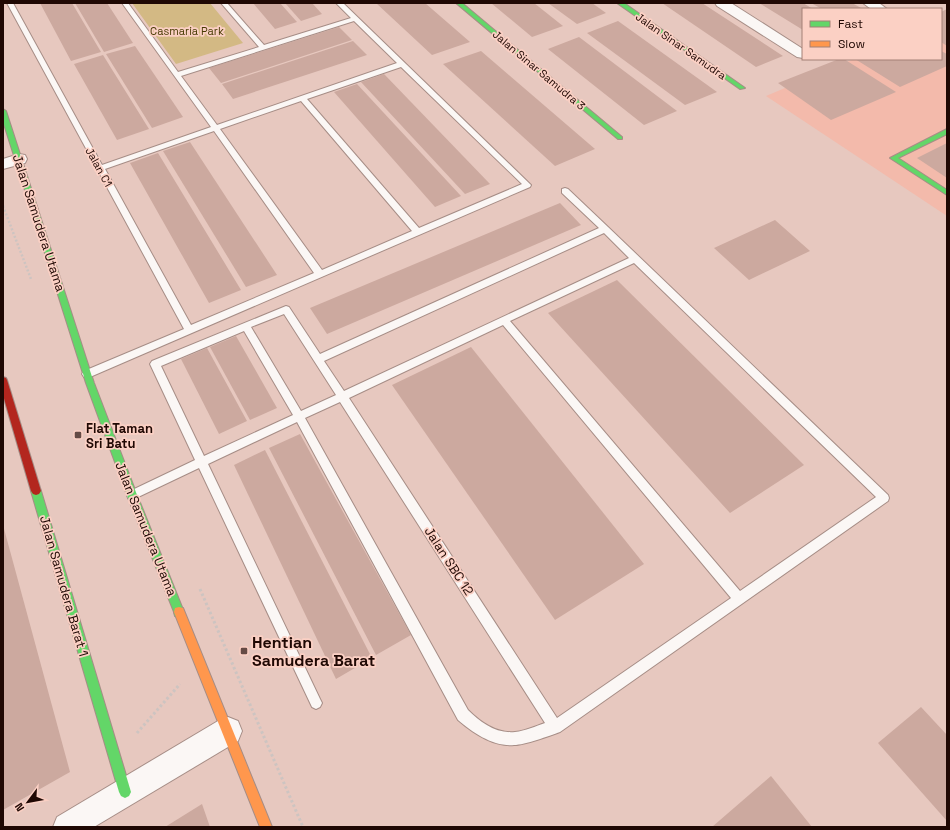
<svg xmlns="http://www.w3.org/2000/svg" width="950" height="830" viewBox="0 0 950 830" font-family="'Space Grotesk',sans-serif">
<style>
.built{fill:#f3baab}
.green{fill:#d3b984}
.building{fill:#cca99f}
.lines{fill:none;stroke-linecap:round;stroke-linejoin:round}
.lane-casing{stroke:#a68d86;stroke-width:2}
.street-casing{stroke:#a68d86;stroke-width:2}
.fast-casing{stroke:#a68d86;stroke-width:2}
.slow-casing{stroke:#a68d86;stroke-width:2}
.jam-casing{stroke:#a68d86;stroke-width:2}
.path-far2{stroke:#cdc4c1;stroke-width:2;stroke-dasharray:1.5 1.5;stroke-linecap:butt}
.path-far1{stroke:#cdc4c1;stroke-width:2.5;stroke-dasharray:2 2;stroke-linecap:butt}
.path{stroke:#cdc4c1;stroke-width:3;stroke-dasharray:2.5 2.5;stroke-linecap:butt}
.lane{fill:#fbf7f5;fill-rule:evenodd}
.street{fill:#fbf7f5;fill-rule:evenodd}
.fast{fill:#63d668;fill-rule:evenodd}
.slow{fill:#ff974d;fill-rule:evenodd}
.jam{fill:#b3261e;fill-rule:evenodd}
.poi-dot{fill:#654b45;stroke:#fbd0c4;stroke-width:1.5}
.labels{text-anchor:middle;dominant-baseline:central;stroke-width:3.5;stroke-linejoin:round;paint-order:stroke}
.far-park-label{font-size:11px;fill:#473b03;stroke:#fbd0c4}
.far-street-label{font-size:11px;fill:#1f0803;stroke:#fbd0c4}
.street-label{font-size:13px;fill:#1f0803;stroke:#fbd0c4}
.poi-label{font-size:13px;font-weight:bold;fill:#1f0803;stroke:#fbd0c4;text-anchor:start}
.near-poi-label{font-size:16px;font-weight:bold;fill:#1f0803;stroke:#fbd0c4;text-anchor:start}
</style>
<rect width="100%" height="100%" fill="#e7c8bf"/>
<path class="built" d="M947,19V216L766,96L854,59H941V22Z"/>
<path class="green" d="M132,3H210L243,43L176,64Z"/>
<g class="building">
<path d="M40,3H72L101,52L71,61Z"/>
<path d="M75,3H107L133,43L104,52Z"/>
<path d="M253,3H280L297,22L275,29Z"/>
<path d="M285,3H312L322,14L301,21Z"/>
<path d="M376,3H425L470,42L432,55Z"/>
<path d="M491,3H534L563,26L532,37Z"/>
<path d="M548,3H592L606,13L577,24Z"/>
<path d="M662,3H702L783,56L756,67Z"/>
<path d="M759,3H803L813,9H803V30Z"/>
<path d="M811,3H852L863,9H822Z"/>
<path d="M947,9V46L941,42V12Z"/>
<path d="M618,21L717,92L685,105L587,33Z"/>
<path d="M339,27L352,40L221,83L209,68Z"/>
<path d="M579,37L677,111L644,125L548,49Z"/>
<path d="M353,41L367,55L233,99L222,84Z"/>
<path d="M135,46L183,117L152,128L106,54Z"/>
<path d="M481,51L595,149L555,166L443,64Z"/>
<path d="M941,51L947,54V66L900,87L855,59H941Z"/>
<path d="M103,55L149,129L117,140L74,64Z"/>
<path d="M839,59H844L896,92L831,120L778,83Z"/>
<path d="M384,74L490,184L465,194L361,82Z"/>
<path d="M357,84L461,196L435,207L334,92Z"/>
<path d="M190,142L277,275L246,287L163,151Z"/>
<path d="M947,143V178L917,158Z"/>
<path d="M158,153L241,290L209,303L130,163Z"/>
<path d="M560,203L581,225L327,334L310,308Z"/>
<path d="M775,220L810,251L749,280L714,248Z"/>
<path d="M617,280L804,465L730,513L548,313Z"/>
<path d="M236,336L277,408L250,420L210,347Z"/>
<path d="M471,347L644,564L555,620L392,385Z"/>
<path d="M207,348L247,421L219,434L181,359Z"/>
<path d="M300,434L411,635L376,655L269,448Z"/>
<path d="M265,450L372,658L336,679L234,465Z"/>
<path d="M3,525L70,772L3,810Z"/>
<path d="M921,707L947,735V821L878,743Z"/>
<path d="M771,776L812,827H712Z"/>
<path d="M202,804L210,827H165Z"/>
</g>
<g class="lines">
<g class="lane-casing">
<g id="lane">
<path d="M7,3H13L102,165L211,127L122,3H128L178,72L259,47L221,3H227L264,45L351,18L336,3H343L531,185L530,187L90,377H84L82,374L84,371L184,329ZM354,21L397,63L217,125L181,76ZM401,67L522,184L419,228L307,99ZM301,101L412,231L322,270L220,129ZM214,131L314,273L191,325L105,169Z"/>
<path d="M565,188L568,189L608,227L888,495L889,498L888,501L560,732C549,736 525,745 514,745C494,747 473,733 458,720L297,422L208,464L320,699L322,703L320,707L316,709L312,707L199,468L136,498L132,500L128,498L127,495L128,492L195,460L150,364L152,361L286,306L289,307L320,354L599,228L562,193V189ZM604,233L629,258L344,391L324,361ZM634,263L876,497L740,591L510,321ZM284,314L336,395L301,411L251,327ZM503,325L731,598L557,718L349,398ZM244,331L293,415L204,456L161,366ZM340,402L545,723C536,726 525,731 515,732C496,734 480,722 468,710L305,418Z"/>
</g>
</g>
<g class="street-casing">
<g id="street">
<path d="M715,3H731L803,49V58L797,57L717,6Z"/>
<path d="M863,3H879L887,9H871Z"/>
<path d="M19,154L25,155L27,159L25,163L3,169V159Z"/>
<path d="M228,717L238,721L242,731L238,741L94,827H53L57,817L218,721Z"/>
</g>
</g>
<g class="fast-casing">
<g id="fast">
<path d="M456,3H462L622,137V139H618Z"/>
<path d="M617,3H624L745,88L740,89Z"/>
<path d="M3,109L6,111L94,383L137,495L184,612L183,616L179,617L175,616L174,612L127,495L86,383L3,121Z"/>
<path d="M947,129V134L898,158L947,190V195L890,158Z"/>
<path d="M36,487L39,488L41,491L131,792L129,796L125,798L121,796L119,792L31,491L33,488Z"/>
</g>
</g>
<g class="slow-casing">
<path id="slow" d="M179,607L183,608L272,827H260L174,612L175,608Z"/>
</g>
<g class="jam-casing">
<path id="jam" d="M3,377L6,378L7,380L41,491L39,494L36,495L33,494L31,491L3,395Z"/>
</g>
<path class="path-far2" d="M3,205L4,207"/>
<path class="path-far1" d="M3,206L31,279"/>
<g class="path">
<path d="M200,589L303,827"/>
<path d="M137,733L180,684"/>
</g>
<use href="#lane" class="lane"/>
<use href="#street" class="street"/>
<use href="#fast" class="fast"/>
<use href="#slow" class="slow"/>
<use href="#jam" class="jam"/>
</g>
<g class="poi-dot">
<rect x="74" y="431" width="8" height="8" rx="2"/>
<rect x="240" y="647" width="8" height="8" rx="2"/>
</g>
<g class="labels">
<g class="far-park-label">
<text x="187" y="31">Casmaria Park</text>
</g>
<g class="far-street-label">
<text transform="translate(681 46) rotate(35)">Jalan Sinar Samudra</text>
<text transform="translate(539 70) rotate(40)">Jalan Sinar Samudra 3</text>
<text transform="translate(99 167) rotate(61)">Jalan C1</text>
</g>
<g class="street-label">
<text transform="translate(39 223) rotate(72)">Jalan Samudera Utama</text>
<text transform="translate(146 529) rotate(68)">Jalan Samudera Utama</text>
<text transform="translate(449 561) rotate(57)">Jalan SBC 12</text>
<text transform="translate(64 586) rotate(74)">Jalan Samudera Barat 1</text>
</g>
<g class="poi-label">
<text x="86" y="428">Flat Taman<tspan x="86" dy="15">Sri Batu</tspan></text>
</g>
<g class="near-poi-label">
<text x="252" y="642">Hentian<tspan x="252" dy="18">Samudera Barat</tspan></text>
</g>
</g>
<rect width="950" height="830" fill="none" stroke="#1f0803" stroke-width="8"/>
<rect x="802" y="8" width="140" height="52" fill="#fbd0c4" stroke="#a38077"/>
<rect x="810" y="21" width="20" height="6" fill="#63d668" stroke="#a38077"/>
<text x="838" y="28" font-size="12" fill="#1f0803">Fast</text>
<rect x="810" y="41" width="20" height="6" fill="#ff974d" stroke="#a38077"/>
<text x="838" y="48" font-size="12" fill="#1f0803">Slow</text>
<g transform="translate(28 802) rotate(238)" stroke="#fbd0c4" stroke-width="3" paint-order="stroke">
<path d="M0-3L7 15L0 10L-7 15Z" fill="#1f0803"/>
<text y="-6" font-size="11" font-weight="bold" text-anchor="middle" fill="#1f0803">N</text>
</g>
</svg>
